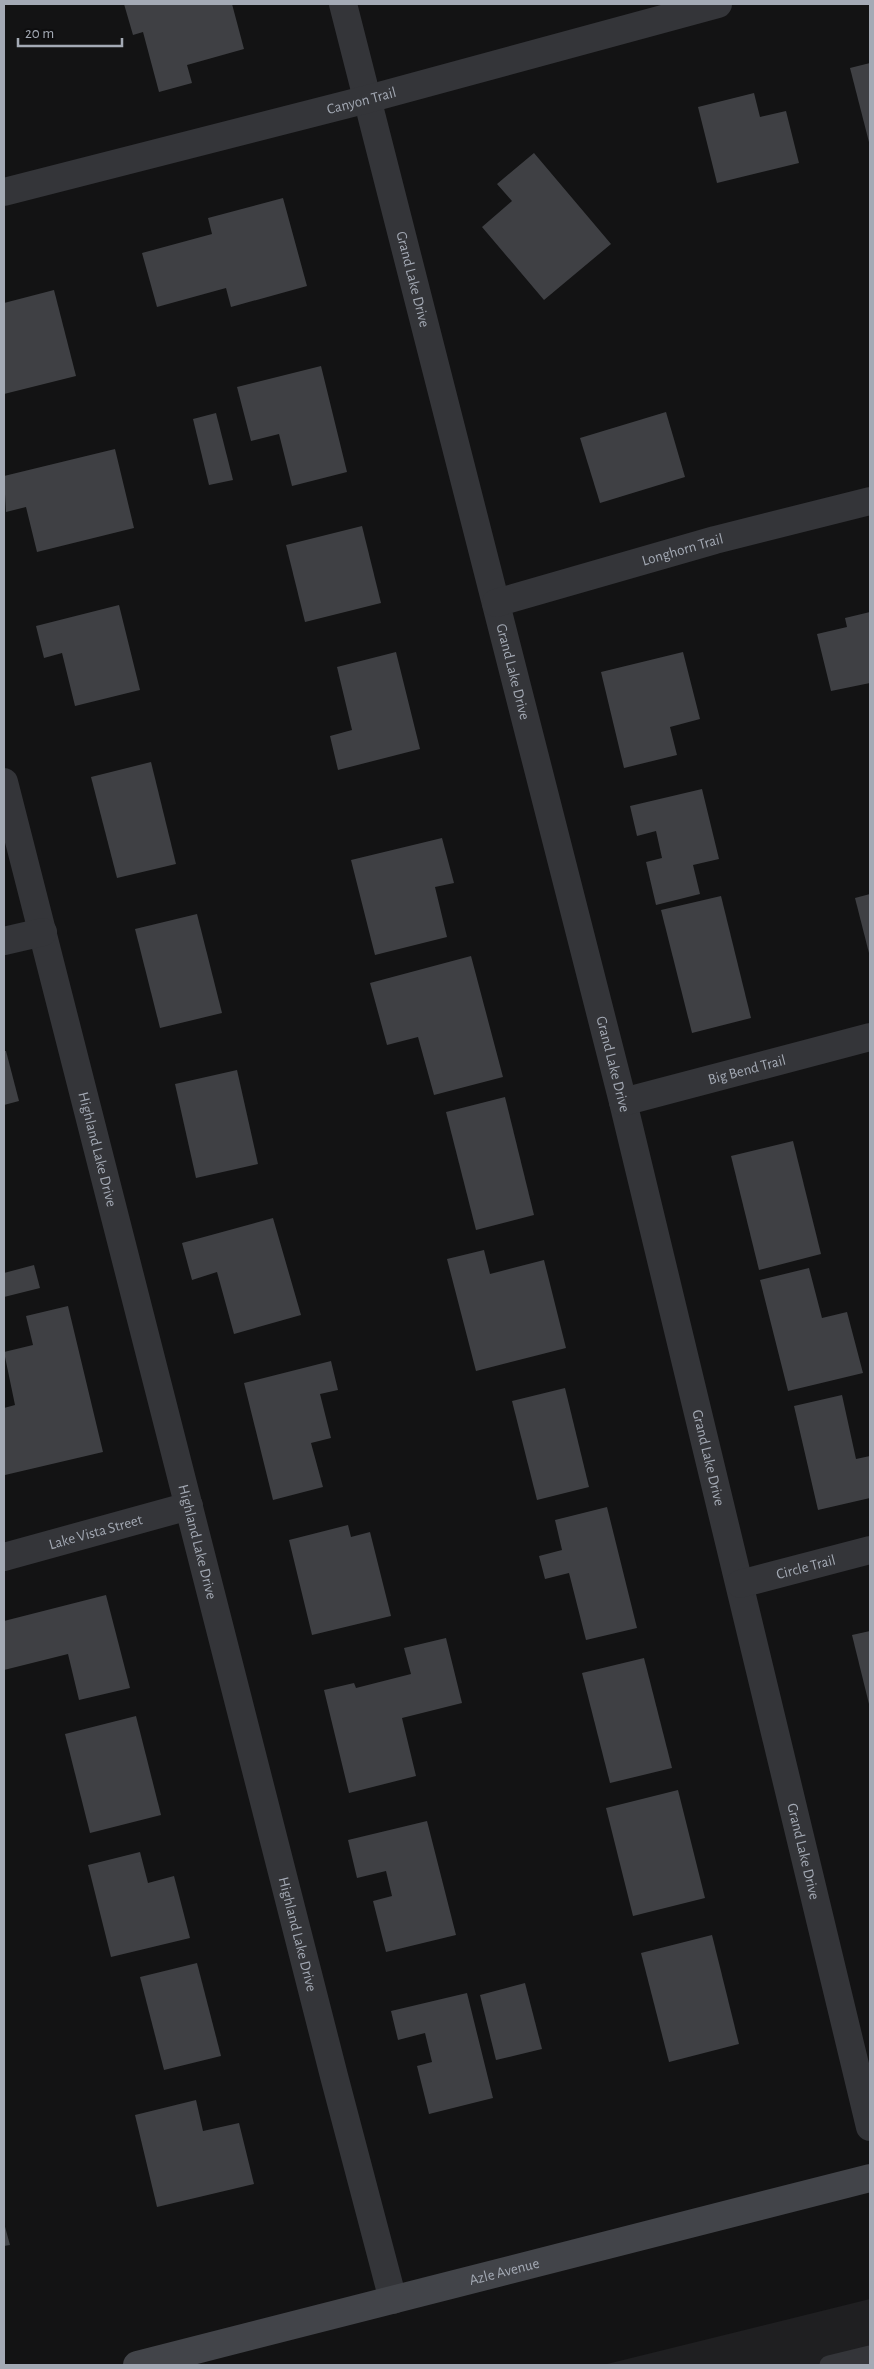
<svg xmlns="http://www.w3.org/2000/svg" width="874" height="2369" viewBox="0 0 874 2369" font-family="'Alegreya Sans',sans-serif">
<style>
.built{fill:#1f1f21}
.building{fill:#3f4044}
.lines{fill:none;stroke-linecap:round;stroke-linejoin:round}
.lane{stroke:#343539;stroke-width:19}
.street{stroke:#343539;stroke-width:28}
.secondary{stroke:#424449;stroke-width:28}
.labels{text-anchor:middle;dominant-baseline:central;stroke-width:5;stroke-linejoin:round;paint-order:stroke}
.street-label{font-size:15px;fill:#a4aab5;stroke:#0e0e0f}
</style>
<rect width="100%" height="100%" fill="#131314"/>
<path class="built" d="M870,2299V2365H603Z"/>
<g class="building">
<path d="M124,4H232L244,49L187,65L192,83L159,92L143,32L133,35Z"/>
<path d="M870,63V146L850,68Z"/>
<path d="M754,93L760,117L786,111L799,163L717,183L698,107Z"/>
<path d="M534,153L611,244L544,300L482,227L512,201L497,184Z"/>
<path d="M283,198L307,286L231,307L226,288L157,307L142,253L212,234L208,218Z"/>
<path d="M54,290L76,376L4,394V303Z"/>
<path d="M321,366L347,472L292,486L279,434L251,441L237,387Z"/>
<path d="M666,412L685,477L600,503L580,438Z"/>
<path d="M216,413L233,480L209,485L193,419Z"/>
<path d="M115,449L134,528L37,552L26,507L6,512L4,476Z"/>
<path d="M362,526L381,603L305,622L286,545Z"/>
<path d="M119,605L140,690L75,706L62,653L44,658L36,626Z"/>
<path d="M870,612V683L831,691L817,634L847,627L845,618Z"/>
<path d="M396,652L420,749L338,770L330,736L352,730L337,667Z"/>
<path d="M683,652L700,719L670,727L677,755L624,768L601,672Z"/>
<path d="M151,762L176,864L117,878L91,777Z"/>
<path d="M702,789L719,859L693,865L700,894L656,905L646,862L662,858L656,831L637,836L630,806Z"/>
<path d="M442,838L454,883L435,887L447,937L375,955L351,860Z"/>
<path d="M870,894V957L855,898Z"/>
<path d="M721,896L751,1018L692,1033L661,910Z"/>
<path d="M197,914L222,1013L160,1028L135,929Z"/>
<path d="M471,956L503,1077L434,1095L418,1037L387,1045L370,983Z"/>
<path d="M4,1051H6L19,1101L4,1105Z"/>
<path d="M237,1070L258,1164L196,1178L175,1084Z"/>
<path d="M505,1097L534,1215L476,1230L446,1112Z"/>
<path d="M793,1141L821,1254L759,1270L731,1156Z"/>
<path d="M273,1218L301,1315L234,1334L217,1272L192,1280L182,1243Z"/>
<path d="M484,1250L490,1274L544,1260L566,1348L476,1371L447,1259Z"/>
<path d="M34,1265L40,1288L4,1297V1273Z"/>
<path d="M809,1268L822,1318L847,1312L863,1373L788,1391L760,1280Z"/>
<path d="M68,1306L103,1452L5,1475L4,1408L15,1405L4,1352L33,1345L26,1316Z"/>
<path d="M331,1361L338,1390L320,1394L331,1438L311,1443L323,1487L273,1500L244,1383Z"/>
<path d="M565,1388L589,1487L537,1500L512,1401Z"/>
<path d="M842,1395L856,1459L870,1456V1498L818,1510L794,1406Z"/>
<path d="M607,1507L637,1628L586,1640L569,1573L545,1579L539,1556L562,1550L555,1520Z"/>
<path d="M348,1525L351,1537L370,1532L391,1616L312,1635L289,1540Z"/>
<path d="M106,1595L130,1688L79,1700L68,1654L4,1670V1621Z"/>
<path d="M870,1631V1708L852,1635Z"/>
<path d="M446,1638L462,1703L402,1718L416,1776L349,1793L324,1690L354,1683L356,1688L411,1674L404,1648Z"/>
<path d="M644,1658L672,1768L610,1783L582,1673Z"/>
<path d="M136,1716L161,1815L90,1833L65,1734Z"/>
<path d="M678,1790L705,1898L633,1916L606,1808Z"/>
<path d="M427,1821L456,1935L386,1952L373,1901L392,1896L386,1871L357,1878L348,1840Z"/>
<path d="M140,1852L148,1883L174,1876L190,1938L111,1957L88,1865Z"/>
<path d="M712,1935L739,2044L669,2062L641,1953Z"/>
<path d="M197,1963L221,2056L164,2070L140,1977Z"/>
<path d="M525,1983L542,2049L496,2060L480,1995Z"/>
<path d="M467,1993L493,2098L429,2114L417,2066L432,2062L425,2033L398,2040L391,2011Z"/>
<path d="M196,2100L203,2131L239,2123L254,2184L157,2207L135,2115Z"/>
<path d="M4,2223L10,2245L4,2246Z"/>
</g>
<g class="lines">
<path class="lane" d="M829,2365L870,2355"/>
<g class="street">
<path id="s1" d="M343,4L623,1102L870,2127"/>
<path id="s2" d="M4,192L368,99L718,4"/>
<path id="s3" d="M496,603L715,540L870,501"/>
<path id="s4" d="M4,782L334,2076L393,2300"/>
<path d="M4,941L43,932"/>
<path id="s5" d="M623,1102L870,1037"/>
<path id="s6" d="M4,1557L189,1506"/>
<path id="s7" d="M740,1584L870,1550"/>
</g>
<path class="secondary" id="s8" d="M137,2365L870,2178"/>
</g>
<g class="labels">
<g class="street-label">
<text stroke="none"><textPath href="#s2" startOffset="369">Canyon Trail</textPath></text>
<text stroke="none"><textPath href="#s1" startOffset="284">Grand Lake Drive</textPath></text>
<text stroke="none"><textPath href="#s3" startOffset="194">Longhorn Trail</textPath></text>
<text stroke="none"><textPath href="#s1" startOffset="689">Grand Lake Drive</textPath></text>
<text stroke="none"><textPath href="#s1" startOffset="1094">Grand Lake Drive</textPath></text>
<text stroke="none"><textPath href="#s5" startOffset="128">Big Bend Trail</textPath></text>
<text stroke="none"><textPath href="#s4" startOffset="379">Highland Lake Drive</textPath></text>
<text stroke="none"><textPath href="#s1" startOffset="1499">Grand Lake Drive</textPath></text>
<text stroke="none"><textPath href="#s6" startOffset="95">Lake Vista Street</textPath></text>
<text stroke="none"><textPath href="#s4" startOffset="784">Highland Lake Drive</textPath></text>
<text stroke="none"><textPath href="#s7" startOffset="68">Circle Trail</textPath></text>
<text stroke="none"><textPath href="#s1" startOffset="1904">Grand Lake Drive</textPath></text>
<text stroke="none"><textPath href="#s4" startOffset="1189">Highland Lake Drive</textPath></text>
<text stroke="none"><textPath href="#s8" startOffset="379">Azle Avenue</textPath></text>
</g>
</g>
<rect width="874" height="2369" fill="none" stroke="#a4aab5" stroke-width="10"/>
<path d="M18 38v8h104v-8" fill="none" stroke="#a4aab5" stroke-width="2.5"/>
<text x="25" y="38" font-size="15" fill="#a4aab5" stroke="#0e0e0f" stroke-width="4" paint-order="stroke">20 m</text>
</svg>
